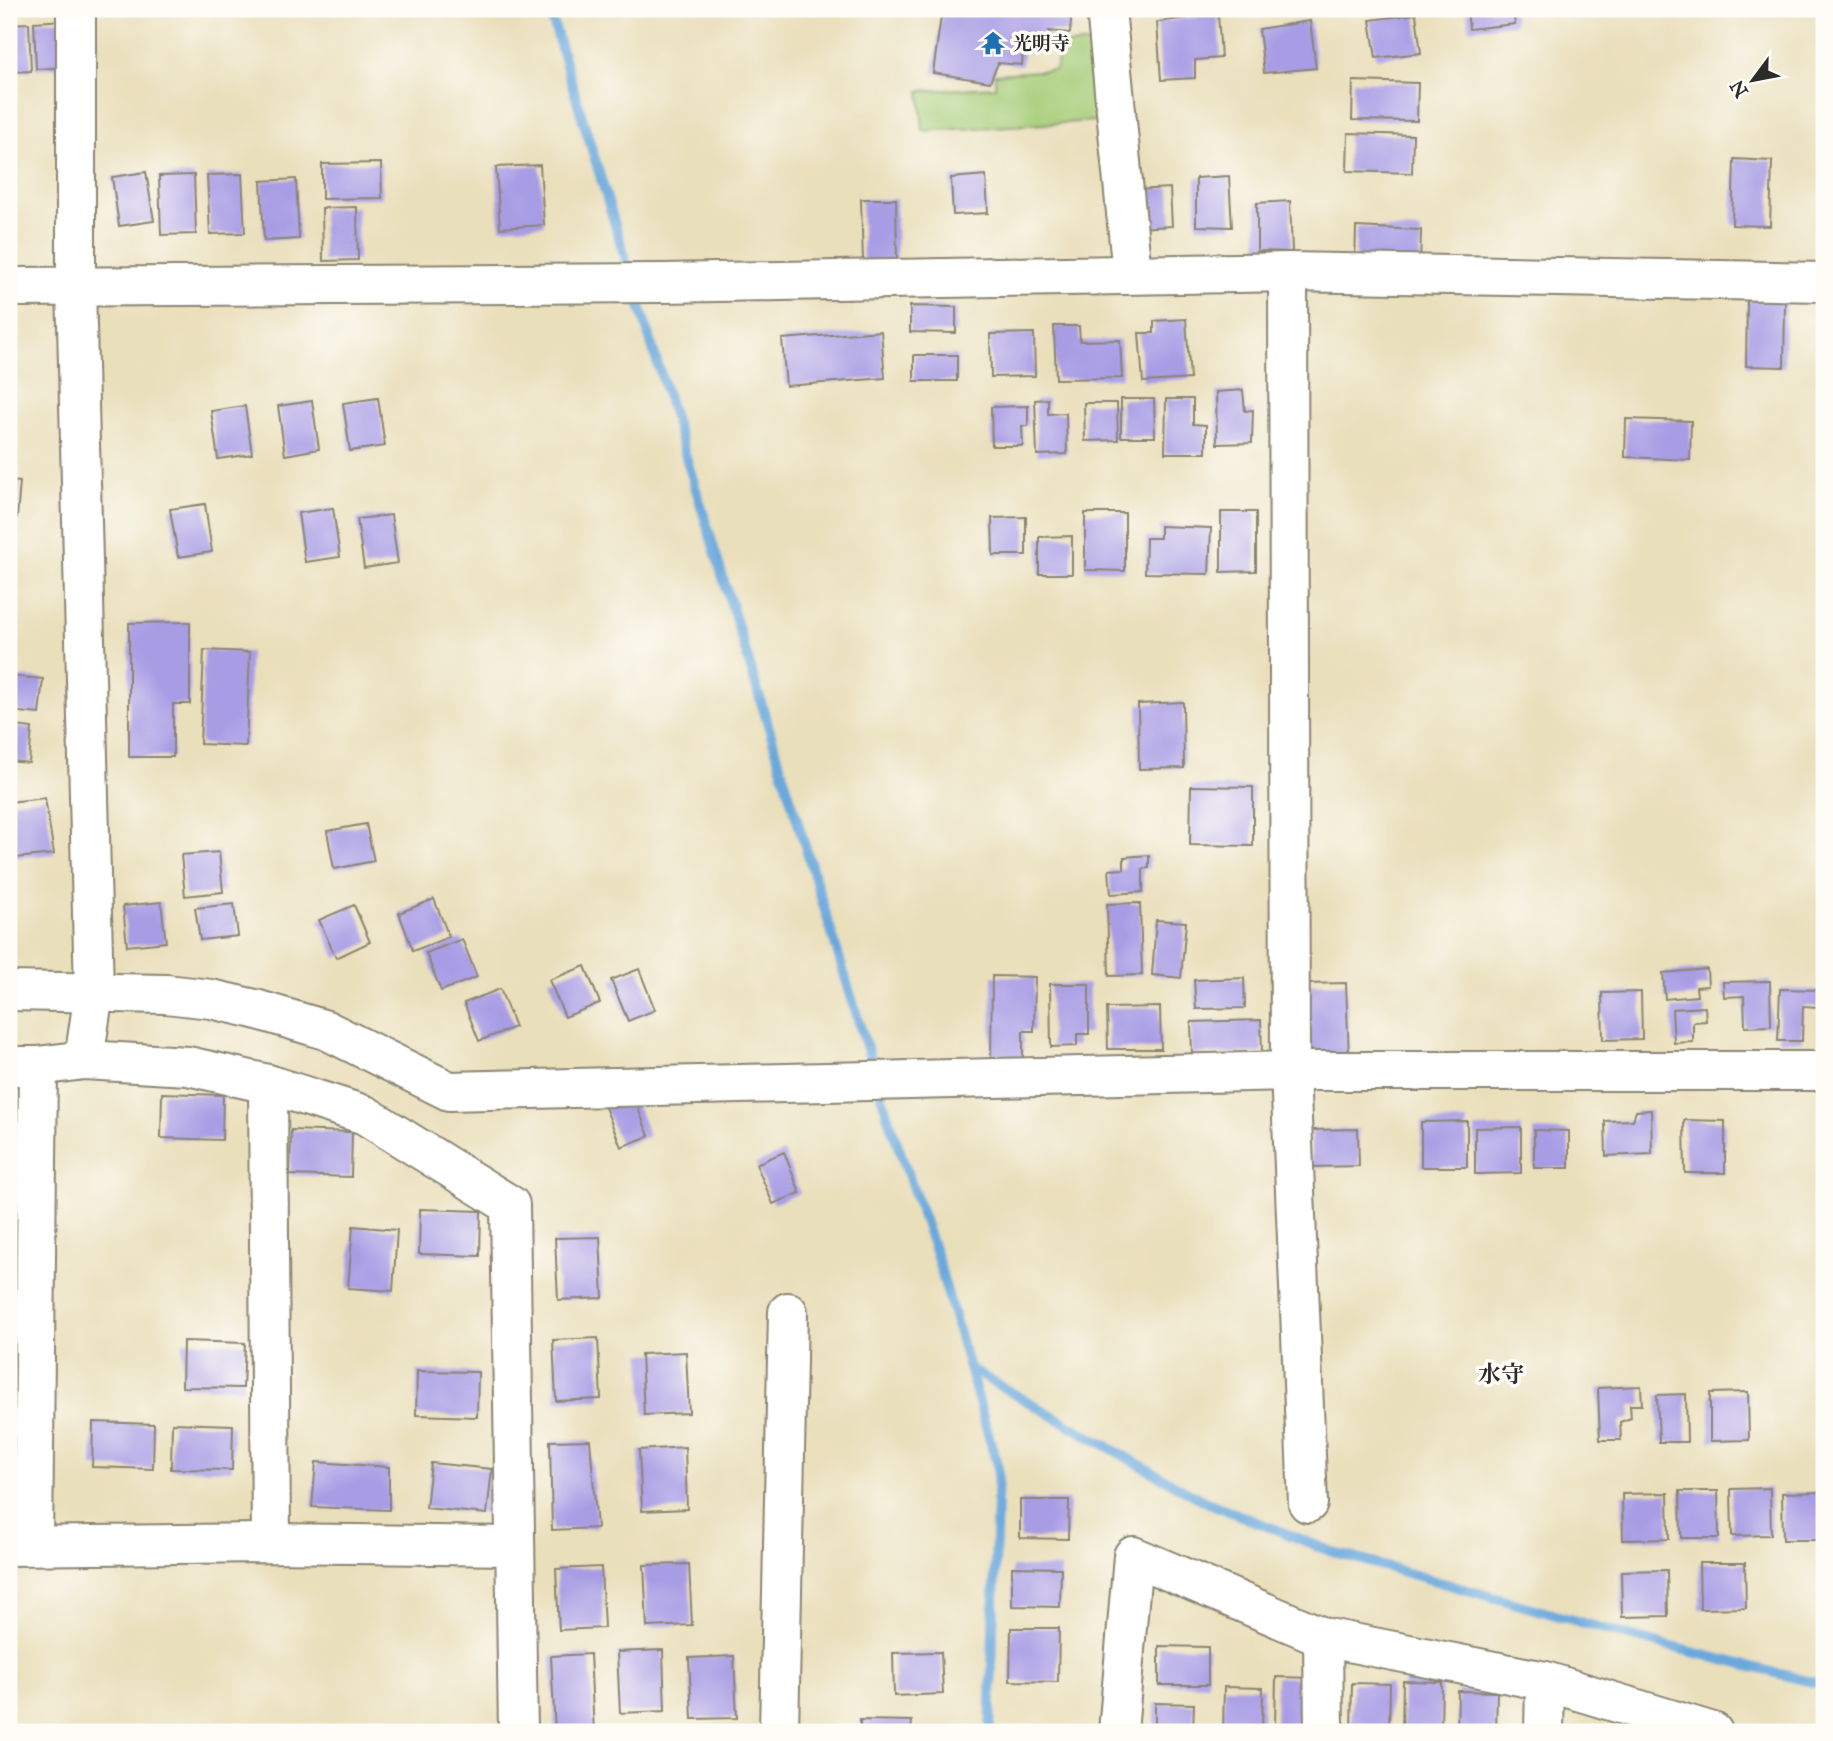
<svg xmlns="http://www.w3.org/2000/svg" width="1833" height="1741" viewBox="0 0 1833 1741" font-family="'IM FELL Great Primer','Noto Serif JP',serif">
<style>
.green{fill:#a6cc77;stroke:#687c51;stroke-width:2}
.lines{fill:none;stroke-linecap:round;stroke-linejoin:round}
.stream{stroke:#6ba8dc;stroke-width:10}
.building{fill:#a89ce5}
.minor-casing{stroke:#8a8573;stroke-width:42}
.minor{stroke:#fff;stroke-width:38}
.labels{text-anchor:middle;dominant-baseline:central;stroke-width:7;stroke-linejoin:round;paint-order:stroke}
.poi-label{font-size:19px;font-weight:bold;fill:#2b2b2b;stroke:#fdfcf7;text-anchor:start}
.quarter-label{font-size:23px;font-weight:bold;fill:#2b2b2b;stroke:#fdfcf7}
</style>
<rect width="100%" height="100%" fill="#fdfcf7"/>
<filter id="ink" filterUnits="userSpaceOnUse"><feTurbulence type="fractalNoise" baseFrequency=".0143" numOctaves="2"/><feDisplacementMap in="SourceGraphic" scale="14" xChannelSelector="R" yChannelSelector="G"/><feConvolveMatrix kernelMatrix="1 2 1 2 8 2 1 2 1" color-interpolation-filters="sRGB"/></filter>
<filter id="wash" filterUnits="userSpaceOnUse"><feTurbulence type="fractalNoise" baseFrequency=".00686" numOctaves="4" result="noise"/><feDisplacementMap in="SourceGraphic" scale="28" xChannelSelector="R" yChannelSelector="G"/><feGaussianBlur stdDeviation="1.57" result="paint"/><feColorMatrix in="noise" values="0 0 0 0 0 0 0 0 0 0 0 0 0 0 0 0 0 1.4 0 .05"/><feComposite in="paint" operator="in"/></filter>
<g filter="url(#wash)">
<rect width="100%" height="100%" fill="#eadfbb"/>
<path class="green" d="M1108,43L1113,120L923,131L920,91L995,87V74L1055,70L1062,45Z"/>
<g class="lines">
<g class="stream">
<path d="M549,9L888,1117L937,1257L998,1468L990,1732"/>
<path d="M970,1369L1204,1501L1330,1551L1640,1639L1824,1685"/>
</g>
</g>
<g id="blocks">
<g class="building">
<path d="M942,9H1072L1070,33L1049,31L1047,54L1023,52L1022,65L998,63L990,82L933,73Z"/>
<path d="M1467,9H1513L1515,24L1469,29Z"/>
<path d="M1218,14L1221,58L1195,60V78L1161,80L1157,22Z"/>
<path d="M1416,14L1421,53L1376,58L1370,20Z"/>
<path d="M66,20L68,67L36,69L34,22Z"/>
<path d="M1310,21L1316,68L1264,73L1259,29Z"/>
<path d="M29,23L31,71L9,72V24Z"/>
<path d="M1353,81L1418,83L1417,121L1352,120Z"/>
<path d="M1348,133L1413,135L1412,173L1347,171Z"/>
<path d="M1734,159L1772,161L1770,226L1732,225Z"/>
<path d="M381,163L382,198L322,199V164Z"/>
<path d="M540,165L544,225L500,228L496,167Z"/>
<path d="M146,172L154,221L119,226L112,177Z"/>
<path d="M242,174L245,233L210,234L207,175Z"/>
<path d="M194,175L196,234L161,235L159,176Z"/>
<path d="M986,175L988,213L953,215L951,178Z"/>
<path d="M1229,176L1232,227L1196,226V178Z"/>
<path d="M296,179L299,239L264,241L261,181Z"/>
<path d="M1170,188L1172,226L1137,228L1135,190Z"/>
<path d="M861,199H896L897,260L863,261Z"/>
<path d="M1290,201L1292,252L1257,251V203Z"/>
<path d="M357,207L358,260L323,261L322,208Z"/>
<path d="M1356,227L1421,230L1420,268L1355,266Z"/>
<path d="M1747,300L1785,301L1784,367L1746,366Z"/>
<path d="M910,306L956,307V333L910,332Z"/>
<path d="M1186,319L1190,379L1143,382L1139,333H1154V321Z"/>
<path d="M1054,326H1079L1080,341L1120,340L1122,378L1056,379Z"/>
<path d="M881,331L885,378L786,386L782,339Z"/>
<path d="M1034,333L1035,376L991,377L990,334Z"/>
<rect x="914" y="355" width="43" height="26"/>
<path d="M1243,390L1245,411L1253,410L1252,443L1217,444L1216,392Z"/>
<path d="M378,398L385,446L350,451L343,403Z"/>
<path d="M1048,399V414L1066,413L1067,454L1037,455L1035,400Z"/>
<path d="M1121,399H1154L1155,437H1121Z"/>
<path d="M1166,399H1193V424L1206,425V453H1165Z"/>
<path d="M312,401L319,449L285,455L278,406Z"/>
<path d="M1084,403H1117L1118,440L1085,441Z"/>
<path d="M245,406L252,454L218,459L211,411Z"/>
<path d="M1028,406V426H1022L1023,446H992L991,407Z"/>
<path d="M1626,419L1691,421L1690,460L1625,457Z"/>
<path d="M9,481L20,482L17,517L9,518Z"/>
<path d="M205,504L212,552L178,557L170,509Z"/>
<path d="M333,508L340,557L305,562L298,513Z"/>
<path d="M1221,512H1256V571L1221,572Z"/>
<path d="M1085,513H1125V571L1085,570Z"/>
<path d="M391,515L398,563L364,568L357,519Z"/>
<path d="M1026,517V555H993L992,518Z"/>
<path d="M1160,526L1211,528L1209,574L1145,573L1146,538H1160Z"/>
<path d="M1072,536V574H1039V537Z"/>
<path d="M190,622V704H173V757H129V623Z"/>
<path d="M204,650L250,652L246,746L200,744Z"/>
<path d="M9,676L43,679L39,714L9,711Z"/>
<path d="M1183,702L1184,768L1139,769L1138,704Z"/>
<path d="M9,725L32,728L29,763L9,761Z"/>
<path d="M1191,786L1253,787V846L1190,845Z"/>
<path d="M45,798L54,854L15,858L9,802Z"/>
<path d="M366,824L374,861L334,869L327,831Z"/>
<path d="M219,852L223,892L185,896L181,855Z"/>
<path d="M1149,855V868L1143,869V892L1111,894L1109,870L1124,869V857Z"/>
<path d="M434,899L449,937L413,951L399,913Z"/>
<path d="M161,902L166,942L127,946L123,906Z"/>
<path d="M1140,903L1142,975L1109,976L1107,904Z"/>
<path d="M234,904L238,936L200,940L195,908Z"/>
<path d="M354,905L370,942L336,958L319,920Z"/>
<path d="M1156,920L1186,922L1181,978L1152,975Z"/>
<path d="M462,939L477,977L441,991L426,953Z"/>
<path d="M585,966L600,1003L565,1017L549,980Z"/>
<path d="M639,969L655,1010L628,1021L611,980Z"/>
<path d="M1707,969L1708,986L1696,987L1697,996L1665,999L1663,973Z"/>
<path d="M992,976L1035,977L1034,1031H1023V1060L991,1059Z"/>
<path d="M1244,978L1245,1008L1196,1009L1194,980Z"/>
<path d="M1770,981L1771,1026L1745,1027L1744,996L1724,997L1723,982Z"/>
<path d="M1346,983L1349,1058L1309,1060L1306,984Z"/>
<path d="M1050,984H1089V1034H1077V1046L1051,1047Z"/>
<path d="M500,989L515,1027L479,1041L464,1003Z"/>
<path d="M1780,989L1819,990L1818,1007L1803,1006L1802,1041H1778Z"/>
<path d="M1641,992L1642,1039L1603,1040L1602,993Z"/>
<path d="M1160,1007L1161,1049H1108L1107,1008Z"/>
<path d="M1705,1007L1706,1021L1693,1022V1042L1674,1043L1672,1009Z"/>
<path d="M1261,1020L1262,1053L1192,1054L1191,1022Z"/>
<path d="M162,1093L223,1095L222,1140L161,1138Z"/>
<path d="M633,1096L649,1136L621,1147L605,1107Z"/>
<path d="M1651,1110L1652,1154L1606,1156L1605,1121L1633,1120L1636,1111Z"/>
<path d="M1684,1120L1725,1121V1173H1685Z"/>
<path d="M1467,1121V1167H1421V1122Z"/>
<path d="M1521,1127V1173L1475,1174V1128Z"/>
<path d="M1358,1129L1359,1166L1311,1167V1130Z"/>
<path d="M291,1130L352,1132L351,1177L290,1175Z"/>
<path d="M1534,1130L1569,1131V1168H1534Z"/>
<path d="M784,1152L800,1193L773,1204L756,1164Z"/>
<path d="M420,1209L481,1211L480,1256L419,1254Z"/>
<path d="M353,1226L397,1230L393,1291L348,1288Z"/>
<path d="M600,1237L603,1298L558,1300L555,1238Z"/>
<path d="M598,1338L601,1399L556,1401L553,1340Z"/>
<path d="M183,1341L245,1343L243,1388L182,1387Z"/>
<path d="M686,1352L689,1413L644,1415L641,1354Z"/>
<path d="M417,1371L478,1372L477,1417L416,1415Z"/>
<path d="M1641,1386L1642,1405H1630L1631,1418L1620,1422L1621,1440H1600L1598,1388Z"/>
<path d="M1748,1392L1749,1440L1710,1441V1393Z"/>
<path d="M1686,1394L1687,1442H1659L1657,1395Z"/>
<path d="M93,1422L154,1424L153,1469L92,1467Z"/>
<path d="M172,1423L233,1425L232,1470L171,1469Z"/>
<path d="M590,1440L597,1528L552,1530L550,1441Z"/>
<path d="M685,1447L687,1509L642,1511L639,1450Z"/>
<path d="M316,1462L389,1467V1510L312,1507Z"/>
<path d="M431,1463L492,1469L487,1514L426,1508Z"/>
<path d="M1770,1488L1771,1535L1732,1536L1731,1489Z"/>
<path d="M1680,1491H1718L1719,1538H1681Z"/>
<path d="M1821,1492V1540H1783L1782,1493Z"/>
<path d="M1668,1493L1669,1539L1623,1540L1622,1494Z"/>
<path d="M1020,1500H1069L1068,1539L1020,1538Z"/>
<path d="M1699,1563H1745L1746,1608L1700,1609Z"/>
<path d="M689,1564L692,1625L647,1627L644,1565Z"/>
<path d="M601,1567L604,1628L559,1630L556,1569Z"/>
<path d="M1012,1567L1061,1568L1060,1607L1012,1606Z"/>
<path d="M1667,1570L1668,1616L1622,1617L1621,1571Z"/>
<path d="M1011,1628H1059L1058,1682L1010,1681Z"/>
<path d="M1159,1646L1208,1647V1685H1159Z"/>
<path d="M663,1650L665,1711L620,1713L617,1652Z"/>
<path d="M941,1652L943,1694L894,1696L893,1653Z"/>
<path d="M590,1654L594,1732H555L551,1656Z"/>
<path d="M734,1656L737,1718L692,1719L689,1658Z"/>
<path d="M1276,1677L1314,1678L1313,1727L1275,1725Z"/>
<path d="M1403,1681L1442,1682L1441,1731L1402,1730Z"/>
<path d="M1352,1683L1390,1684L1389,1732L1351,1731Z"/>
<path d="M1224,1687L1263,1688L1262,1732H1223Z"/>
<path d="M1458,1691L1497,1692L1496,1732H1457Z"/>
<path d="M1155,1703L1194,1704L1193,1732H1155Z"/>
<path d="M860,1720L912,1721L911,1732H860Z"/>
</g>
</g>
</g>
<g filter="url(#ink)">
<use href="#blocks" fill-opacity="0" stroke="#8a8573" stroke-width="2"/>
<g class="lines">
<g class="minor-casing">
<g id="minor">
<path d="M76,9V286L94,992L84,1060"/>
<path d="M1106,9L1132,274"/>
<path d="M1288,272L1290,1071L1308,1503"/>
<path d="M9,287L662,283L1288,272L1824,282"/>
<path d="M9,991L166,994L211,999L255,1009L326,1030L449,1091L1290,1071H1824"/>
<path d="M9,1066H38L84,1060L188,1066L268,1084L365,1115L510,1205L518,1732"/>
<path d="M268,1084L271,1543"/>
<path d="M33,1545L38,1066"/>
<path d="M9,1546L271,1543L514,1546"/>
<path d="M1323,1637L1324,1732"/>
<path d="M1545,1681L1713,1732"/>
<path d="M779,1732L788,1312"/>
<path d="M1118,1732L1133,1556L1323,1637L1545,1681L1544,1732"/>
</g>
</g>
<use href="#minor" class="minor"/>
</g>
</g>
<defs>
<g id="temple-bare" transform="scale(1.89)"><path d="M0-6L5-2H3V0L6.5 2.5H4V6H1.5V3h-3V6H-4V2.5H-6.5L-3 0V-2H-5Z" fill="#1f6fb2" stroke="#fdfcf7" stroke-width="2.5" paint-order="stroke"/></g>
</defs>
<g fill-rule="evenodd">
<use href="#temple-bare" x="993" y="43"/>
</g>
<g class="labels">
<g class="poi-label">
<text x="1013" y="43">光明寺</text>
</g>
<g class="quarter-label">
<text x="1501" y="1374">水守</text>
</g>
</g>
<rect width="1833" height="1741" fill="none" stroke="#fdfcf7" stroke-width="35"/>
<g transform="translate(1753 80) rotate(238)" stroke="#fdfcf7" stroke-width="5" paint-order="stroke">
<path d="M0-5L12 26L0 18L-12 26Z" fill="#2b2b2b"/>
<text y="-10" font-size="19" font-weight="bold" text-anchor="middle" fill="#2b2b2b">N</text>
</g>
</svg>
